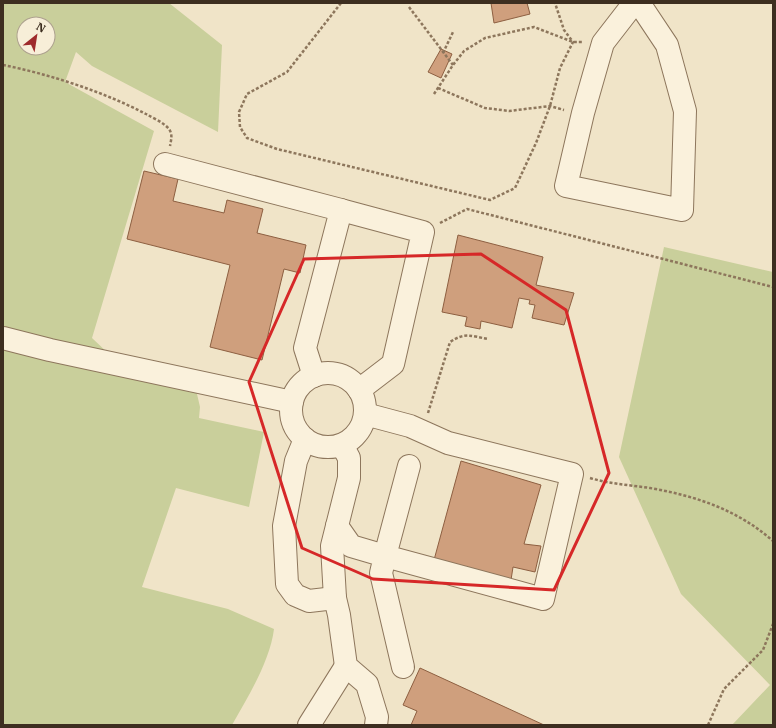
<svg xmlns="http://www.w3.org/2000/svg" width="776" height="728" viewBox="0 0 776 728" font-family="'IBM Plex Serif',serif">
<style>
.green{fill:#c9cf9b;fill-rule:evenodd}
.building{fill:#cf9f7d;stroke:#8d5f41}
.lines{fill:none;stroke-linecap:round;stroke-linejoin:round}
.minor-casing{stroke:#8d765c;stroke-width:24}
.path{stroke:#8d765c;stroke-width:2.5;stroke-dasharray:3 2;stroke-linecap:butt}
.minor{stroke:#faf1dc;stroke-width:22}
.marked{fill:none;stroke:#d62828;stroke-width:3;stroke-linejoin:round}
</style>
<rect width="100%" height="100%" fill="#f0e4c8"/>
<g class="green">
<path d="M3,3H169L222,45L218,132L92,66L76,52L65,82L154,131L92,338L110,355L194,381L200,407L199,418L264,432L249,507L176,488L142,587L228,609L274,629C270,661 248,697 232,725H3ZM24,24H48V48H24Z"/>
<path d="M664,247L773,272V725H732L770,685L681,594L619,457Z"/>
</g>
<g class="building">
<path d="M491,3H527L530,14L494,23Z"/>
<path d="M441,49L452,54L441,78L428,72Z"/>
<path d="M144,171L178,179L173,201L224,213L227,200L263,209L257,233L306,245L300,273L284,269L262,360L210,347L230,265L127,239Z"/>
<path d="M458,235L543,257L536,285L574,293L564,325L532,318L535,305L529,304L530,300L519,298L512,328L481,321L480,329L465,326L467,317L442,312Z"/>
<path d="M461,461L541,485L524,544L541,546L535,572L513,567L511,580L434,560Z"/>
<path d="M420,668L544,725H411L417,711L403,705Z"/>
</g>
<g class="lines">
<g class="minor-casing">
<g id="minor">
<path d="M634,3L603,43L583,113L566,186L682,210L685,111L667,45L639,3"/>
<path d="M165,164L341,210L305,348L314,376"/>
<path d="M341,210L423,232L393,364L359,390"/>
<path d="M3,338L50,350L292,402"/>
<circle cx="328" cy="410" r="37"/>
<path d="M365,414L410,426L448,443L572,474L543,599L385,556L409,466"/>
<path d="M305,439L296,461L284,526L287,584L295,595L309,601L335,598"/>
<path d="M342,445L349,458V478L332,546L335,598L339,615L346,666L367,684L377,717L376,725"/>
<path d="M337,526L351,546L385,556L381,573L403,667"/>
<path d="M309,725L346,666"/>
</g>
</g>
<g class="path">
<path d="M341,3L287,72L247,94L239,112L240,127L247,138L277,149L490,200L515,188L536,143L550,106L560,68L573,42L564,30L555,3"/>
<path d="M409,7L453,65"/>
<path d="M443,53L453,32"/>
<path d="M3,65C49,74 104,92 146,114C153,118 163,122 169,129C173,135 171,140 170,146"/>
<path d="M438,88L485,108L509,111L550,106L564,110"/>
<path d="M434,94L453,65L464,51L485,38L534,27L573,42H583"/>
<path d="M440,223L467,209L773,287"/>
<path d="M428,413L450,342C465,332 471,336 488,339"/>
<path d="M590,478C610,484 630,485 650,488C696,496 738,510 773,541"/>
<path d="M708,725L724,689L763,650L773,624"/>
</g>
<use href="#minor" class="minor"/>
</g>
<path class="marked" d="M481,254L566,310L609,473L554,590L373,579L302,548L249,382L304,259Z"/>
<rect width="776" height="728" fill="none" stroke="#3d2e20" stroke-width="8"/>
<g transform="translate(36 36) rotate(30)"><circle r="19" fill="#f7eed8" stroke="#ada18e"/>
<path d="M0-3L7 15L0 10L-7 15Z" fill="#9e2a2b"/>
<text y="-6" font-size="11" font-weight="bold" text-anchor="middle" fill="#3d2e20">N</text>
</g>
</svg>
